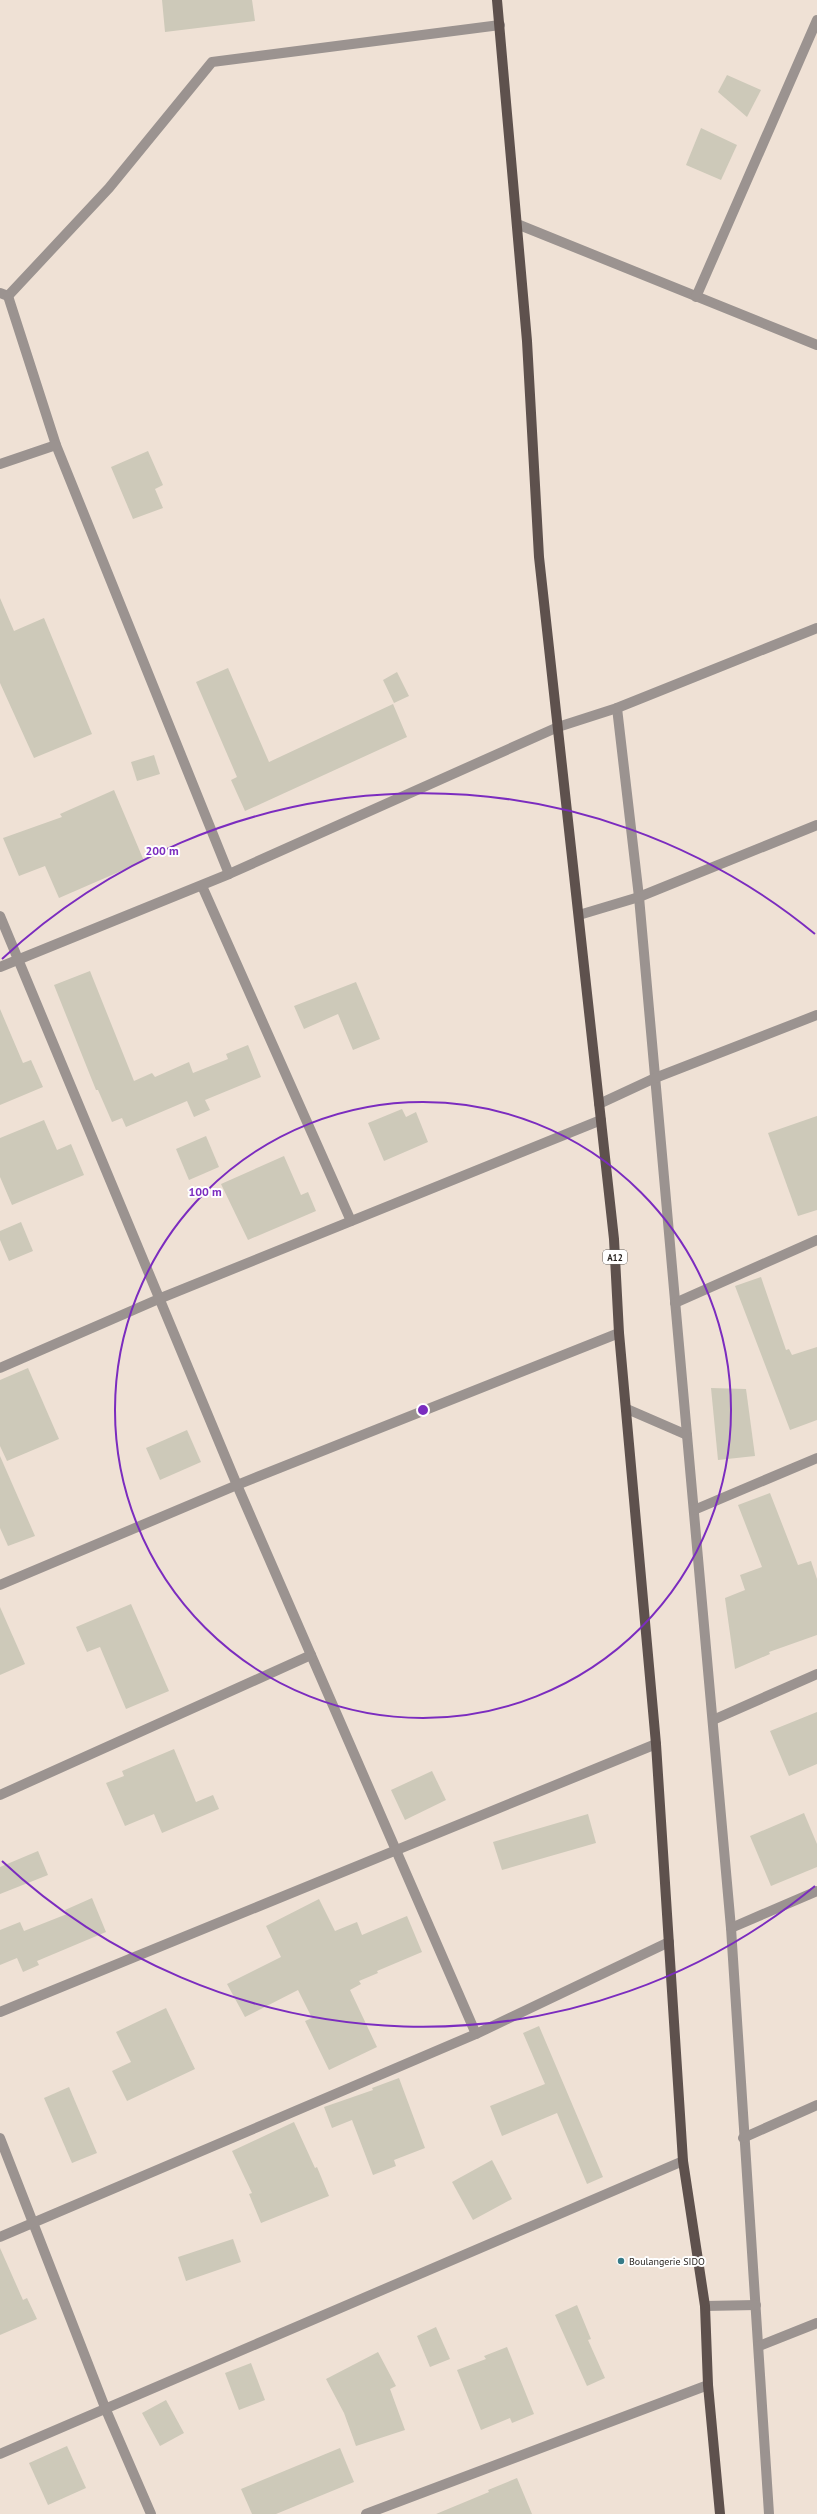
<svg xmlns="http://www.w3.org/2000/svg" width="817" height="2514" viewBox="0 0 817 2514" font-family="'PT Sans',sans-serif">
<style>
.building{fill:#cdc9b9}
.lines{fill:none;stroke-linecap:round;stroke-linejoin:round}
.street{stroke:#9b9390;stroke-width:10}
.primary{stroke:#5e514d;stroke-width:10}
.ring{fill:none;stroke:#7b2cbf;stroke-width:2}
.poi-dot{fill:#367b88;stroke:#fff;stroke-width:1.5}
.labels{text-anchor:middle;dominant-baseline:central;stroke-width:4;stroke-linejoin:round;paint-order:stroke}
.shield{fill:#fff;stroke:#66625f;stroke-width:1}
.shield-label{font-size:9px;font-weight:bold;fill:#241f1b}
.poi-label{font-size:10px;fill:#241f1b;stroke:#fff;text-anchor:start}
.centre{fill:#7b2cbf;stroke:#fff;stroke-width:2}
.ring-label{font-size:12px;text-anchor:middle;font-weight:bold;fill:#7b2cbf;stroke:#fff;stroke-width:4;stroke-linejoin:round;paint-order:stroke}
</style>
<rect width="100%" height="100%" fill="#efe1d5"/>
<g class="building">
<path d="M162,0H252L255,21L165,32Z"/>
<path d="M727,75L761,90L747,117L718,92Z"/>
<path d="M701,128L737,145L721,180L686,165Z"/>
<path d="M148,451L163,485L155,489L163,508L133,519L111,467Z"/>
<path d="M0,598L14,631L44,618L92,734L34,758L0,683Z"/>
<path d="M228,668L269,762L393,704L407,737L245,811L231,780L237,777L196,682Z"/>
<path d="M397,672L409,696L394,703L383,680Z"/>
<path d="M154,755L160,774L137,781L131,762Z"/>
<path d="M114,790L144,861L59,898L45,866L19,876L3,838L62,817L60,814Z"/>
<path d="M90,971L134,1081L152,1073L155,1077L189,1062L193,1073L228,1059L226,1054L248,1045L261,1077L205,1100L210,1110L194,1117L187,1101L126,1127L122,1118L112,1122L98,1090H96L54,985Z"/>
<path d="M356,982L380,1039L353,1050L338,1014L304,1029L294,1006Z"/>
<path d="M0,1009L23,1063L31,1060L43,1087L0,1105Z"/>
<path d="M402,1109L406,1117L416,1112L428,1142L384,1161L368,1123Z"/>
<path d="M817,1116V1210L798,1216L768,1133Z"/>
<path d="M44,1120L57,1150L71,1144L84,1175L12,1205L0,1177V1138Z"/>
<path d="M206,1136L219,1167L189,1180L176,1149Z"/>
<path d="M284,1156L301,1195L308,1192L316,1211L248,1240L221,1184Z"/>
<path d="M21,1222L33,1251L9,1261L0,1240V1231Z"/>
<path d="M761,1277L786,1350L789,1349L792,1355L817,1347V1420L790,1430L735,1286Z"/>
<path d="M28,1368L59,1439L7,1461L0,1446V1380Z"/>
<path d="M711,1388L746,1389L755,1456L718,1460Z"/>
<path d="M187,1430L201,1462L160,1480L146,1448Z"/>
<path d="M0,1456L35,1536L8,1546L0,1528Z"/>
<path d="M770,1493L798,1565L811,1561L817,1579V1635L769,1652L770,1654L735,1669L725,1598L745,1590L740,1575L762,1567L738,1505Z"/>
<path d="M131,1604L169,1691L126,1709L100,1647L87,1652L76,1627Z"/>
<path d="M0,1607L25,1664L0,1675Z"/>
<path d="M817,1712V1764L789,1776L770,1731Z"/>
<path d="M174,1749L196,1802L213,1795L219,1809L162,1833L154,1814L125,1826L106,1783L124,1776L122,1771Z"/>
<path d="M432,1771L446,1800L405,1820L391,1790Z"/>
<path d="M804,1813L817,1844V1867L771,1886L750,1836Z"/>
<path d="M588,1814L596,1843L502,1870L493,1842Z"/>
<path d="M38,1851L48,1875L0,1894V1867Z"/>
<path d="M92,1898L106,1932L37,1961L39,1965L23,1972L17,1958L0,1965V1930L20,1922L24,1931L67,1914L65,1910Z"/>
<path d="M319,1899L335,1931L357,1922L362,1935L407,1916L422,1952L377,1971L378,1973L359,1981L361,1984L350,1990L377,2047L329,2070L305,2021L312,2018L298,1990L245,2017L227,1984L281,1957L266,1926Z"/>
<path d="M166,2008L195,2069L127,2101L112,2071L131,2062L116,2032Z"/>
<path d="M539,2026L603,2177L587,2184L557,2113L502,2136L490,2106L545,2084L523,2033Z"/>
<path d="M399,2078L425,2148L394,2160L396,2166L373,2175L352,2120L332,2128L324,2107L373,2090L372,2088Z"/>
<path d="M69,2087L97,2153L72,2163L44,2098Z"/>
<path d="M294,2122L315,2168L317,2167L329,2196L261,2223L249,2194L252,2193L232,2151Z"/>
<path d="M492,2160L512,2199L473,2220L452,2182Z"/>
<path d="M233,2239L241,2262L186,2281L178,2257Z"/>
<path d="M0,2248L23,2300L27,2298L37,2319L0,2335Z"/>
<path d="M577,2305L591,2339L588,2340L605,2378L587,2386L555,2315Z"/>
<path d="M436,2327L450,2359L430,2367L417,2336Z"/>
<path d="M507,2347L534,2414L512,2423L510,2418L481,2430L457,2370L486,2359L484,2356Z"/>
<path d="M378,2352L396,2386L390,2389L405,2430L356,2446L344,2413L326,2379Z"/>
<path d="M251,2363L265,2400L239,2410L225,2373Z"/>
<path d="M166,2400L184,2433L160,2446L142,2413Z"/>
<path d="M67,2446L86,2488L48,2505L29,2463Z"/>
<path d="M340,2448L354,2482L276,2514H252L241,2489Z"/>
<path d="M517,2478L532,2514H436L489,2492L488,2490Z"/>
</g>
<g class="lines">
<g class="street">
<path d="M517,224L817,345"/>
<path d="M0,293L8,296L56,445L229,874"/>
<path d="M8,296L109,188L212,62L500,25"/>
<path d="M696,297L817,20"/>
<path d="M0,464L56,445"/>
<path d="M617,708L639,897L731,1928L769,2514"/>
<path d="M202,886L351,1221"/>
<path d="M579,915L639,897L817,825"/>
<path d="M0,916L237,1485L476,2034"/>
<path d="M0,967L229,874L558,727L617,708L817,628"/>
<path d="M599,1104L655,1078L817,1015"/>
<path d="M675,1303L817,1240"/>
<path d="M0,1368L161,1298L601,1120"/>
<path d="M627,1409L687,1435"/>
<path d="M694,1510L817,1458"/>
<path d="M0,1585L237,1485L619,1333"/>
<path d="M713,1720L817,1674"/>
<path d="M0,1795L311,1655"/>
<path d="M731,1928L817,1891"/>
<path d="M0,2012L656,1744"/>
<path d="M0,2138L106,2410L151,2514"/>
<path d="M743,2138L817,2105"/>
<path d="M0,2237L476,2034L669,1942"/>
<path d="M705,2306L756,2305"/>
<path d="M759,2346L817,2323"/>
<path d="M0,2454L683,2161"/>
<path d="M366,2514L708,2385"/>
</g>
<path class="primary" d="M497,0L527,341L539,557L614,1239L619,1333L656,1744L683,2161L705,2306L708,2385L720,2514"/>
</g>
<g class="ring">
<circle cx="423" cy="1410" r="308"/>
<path d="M815 1886A617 617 0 0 1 2 1861M2 959A617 617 0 0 1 815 934"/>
</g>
<circle class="poi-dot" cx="621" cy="2261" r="4"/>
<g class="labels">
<rect class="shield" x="603" y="1250" width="24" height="14" rx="3"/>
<g class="shield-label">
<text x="615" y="1257">A12</text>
</g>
<g class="poi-label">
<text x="629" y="2261">Boulangerie SIDO</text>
</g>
</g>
<circle cx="423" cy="1410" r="6" class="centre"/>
<g class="ring-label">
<text x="162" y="855">200 m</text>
<text x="205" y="1196">100 m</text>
</g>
</svg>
